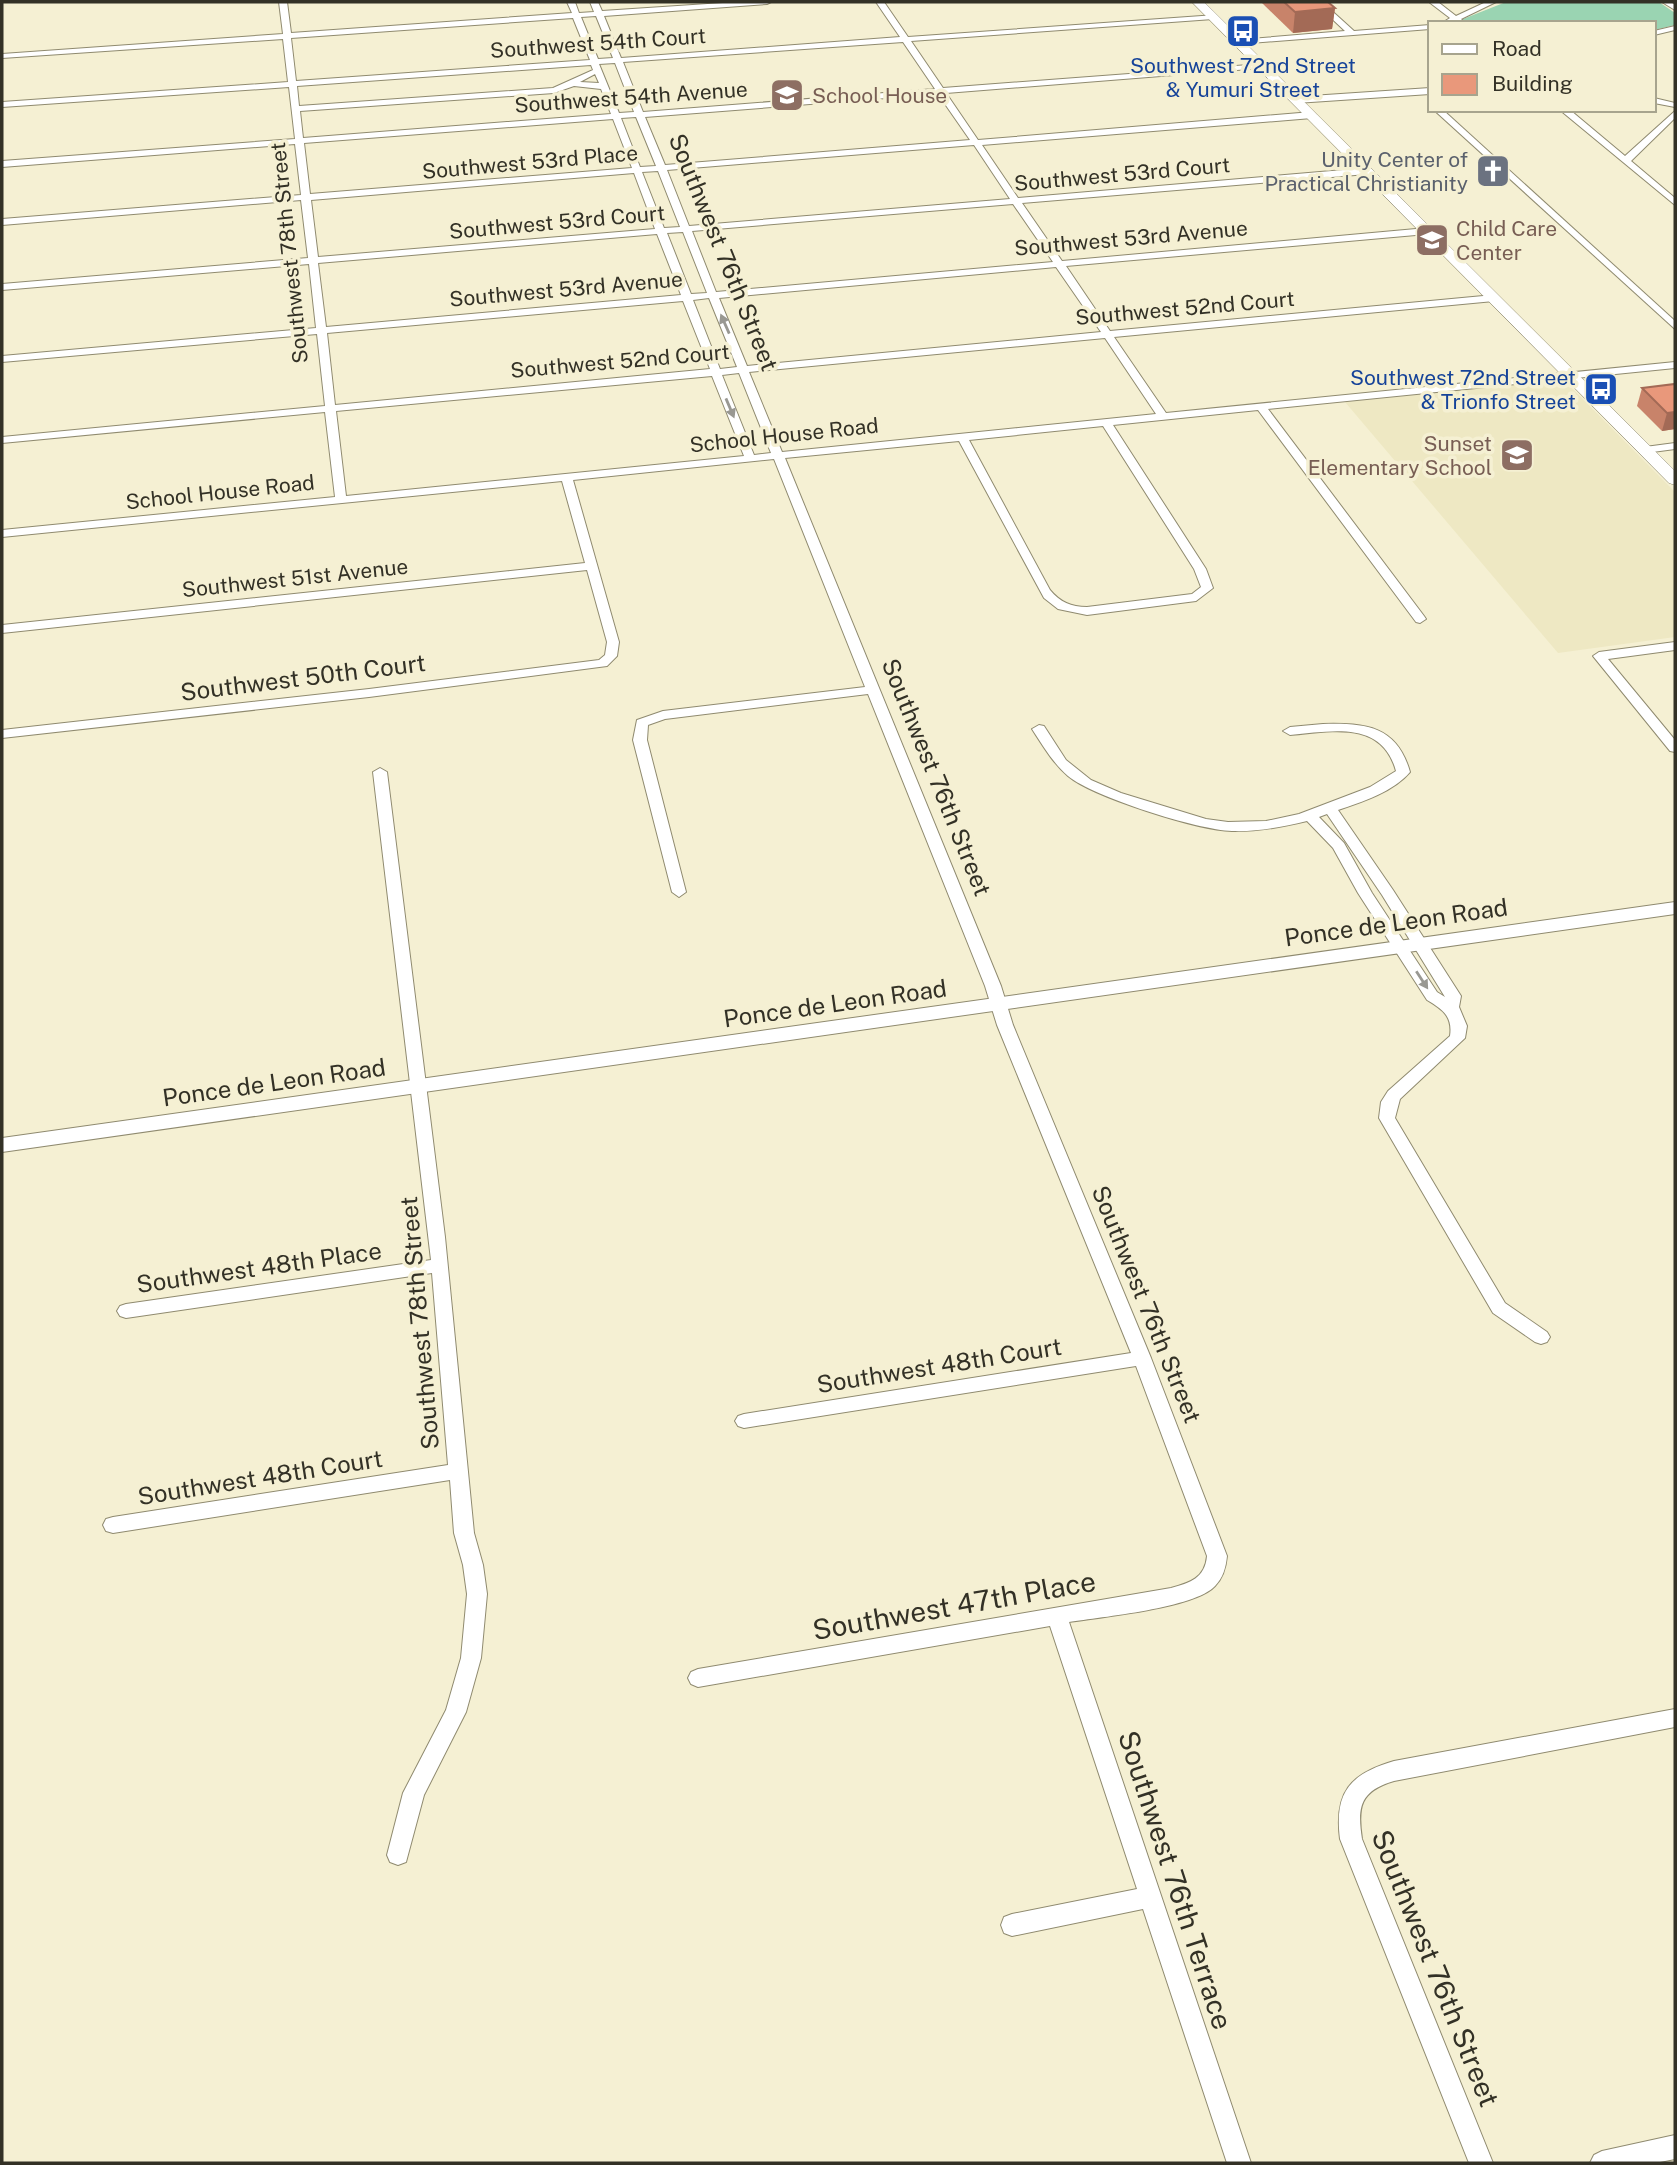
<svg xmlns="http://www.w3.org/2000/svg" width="1677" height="2165" viewBox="0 0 1677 2165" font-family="'Public Sans',sans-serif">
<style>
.built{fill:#eee8c3}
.green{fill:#9ad4b2}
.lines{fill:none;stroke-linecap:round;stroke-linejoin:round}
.minor-casing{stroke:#8f8a6f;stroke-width:2}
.tertiary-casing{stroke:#8f8a6f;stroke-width:2}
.secondary-casing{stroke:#8f8a6f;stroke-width:1}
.minor{fill:#fff;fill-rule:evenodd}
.tertiary{fill:#fff;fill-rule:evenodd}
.secondary{fill:#fff;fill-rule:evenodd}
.wall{fill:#c8836a}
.shaded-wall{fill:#a36a56}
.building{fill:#e9987b;stroke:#a36a56;stroke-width:2}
.oneway{fill:#999892}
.labels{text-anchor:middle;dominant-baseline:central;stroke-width:7;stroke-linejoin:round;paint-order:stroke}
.far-street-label{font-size:21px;fill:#333126;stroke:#f5f0d3}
.far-transit-label{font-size:21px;fill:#164399;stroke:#f5f0d3}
.far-education-label{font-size:21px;fill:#785e54;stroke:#f5f0d3;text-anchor:start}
.far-worship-label{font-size:21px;fill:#5b616d;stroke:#f5f0d3;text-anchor:end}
.street-label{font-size:24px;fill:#333126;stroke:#f5f0d3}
.near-street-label{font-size:28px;fill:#333126;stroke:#f5f0d3}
</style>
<rect width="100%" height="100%" fill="#f5f0d3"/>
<path class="built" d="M1564,380L1675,492V637L1558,653L1345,402Z"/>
<path class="green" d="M1506,2H1659L1675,13V25L1654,30V23L1463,22V19Z"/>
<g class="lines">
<g class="minor-casing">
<g id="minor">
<path d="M279,2H287L291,33L572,13L567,2H575L579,13L594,12L590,2H598L602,11L738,2H771L767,4L604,16L621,58L900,37L876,2H884L908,37L1216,15L1213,19L911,41L943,88L1262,64L1266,66L1262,68L946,93L978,140L1312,112L1316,115L1312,118L982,145L1018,198L1367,168L1371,171L1367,174L1022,203L1062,261L1427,228L1432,231L1427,234L1066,266L1110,331L1494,295L1499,298L1494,301L1114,337L1166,413L1675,362V368L1268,409L1424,616L1426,619L1420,623L1416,622L1258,410L1113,425L1206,569L1213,588L1196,601L1087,615L1058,609L1044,598L959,441L785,458L1001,986L1013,1025L1151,1358L1227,1556C1226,1567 1223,1578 1215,1586C1195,1608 1101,1617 1069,1622L1251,2163H1227L1143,1909L1012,1936L1004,1933L1001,1925L1004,1917L1012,1914L1137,1889L1050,1626L698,1687L691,1684L688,1678L691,1672L698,1669L1171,1588C1190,1583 1205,1578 1207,1556L1136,1366L744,1428L738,1426L735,1421L738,1416L744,1414L1131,1353L997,1025L985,986L868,694L665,719L648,725L647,740L686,892L679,897L672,892L633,740L637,720L663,711L865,687L774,459L573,480L619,642L617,656L607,666L369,697L2,738V730L369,689L599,660L605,655L607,642L587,570L2,633V625L585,563L562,481L2,537V530L335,497L325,412L2,443V437L325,406L317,334L2,362V356L316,328L309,264L2,290V284L308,258L301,200L2,225V219L301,195L295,144L2,167V161L295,139L289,87L2,107V102L288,82L283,39L2,58V54L283,34ZM596,16L613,58L598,59L581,17ZM573,18L590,60L296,81L291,38ZM903,42L935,89L643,112L623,62ZM615,63L634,112L619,113L599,64ZM591,65L593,70L553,88L299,106L297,86ZM595,74L599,83L580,82ZM574,86L601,89L611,114L303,138L300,111L554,93ZM938,94L970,140L665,165L645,117ZM636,117L656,166L640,167L621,118ZM613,119L632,168L310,194L304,143ZM974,145L1010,199L689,226L667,170ZM658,171L680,227L664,228L642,172ZM634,173L655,229L318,257L311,200ZM1013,204L1053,262L716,292L692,231ZM683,232L707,293L691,294L667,233ZM657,234L681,295L326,327L318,263ZM1056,267L1101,332L747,366L719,298ZM709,298L737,367L720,369L693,300ZM683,301L710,369L335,405L327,333ZM1105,338L1156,414L782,452L749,372ZM739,373L771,453L754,455L722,375ZM712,376L744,456L346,496L336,411ZM1103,426L1194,569L1201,587L1192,594L1087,607C1071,607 1060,602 1050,590L969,440Z"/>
<path d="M1314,2H1322L1354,31L1430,25V29L1238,44L1234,42L1238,40L1345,31Z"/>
<path d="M1429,2H1438L1456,16L1486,2H1496L1461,19L1465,23H1442L1450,18Z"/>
<path d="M1662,2H1671L1675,5V10Z"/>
<path d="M1675,26V30L1654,35V31Z"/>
<path d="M1430,88V94L1296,103L1292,100L1296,97Z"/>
<path d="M1654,98L1675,103V107L1654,103Z"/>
<path d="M1434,110H1443L1675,321V329Z"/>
<path d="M1560,110H1570L1625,156L1675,111V118L1631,161L1675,198V205Z"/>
<path d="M1675,443V449L1645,453L1639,450L1645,447Z"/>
<path d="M1675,642V650L1608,659L1675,740V752L1670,751L1593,656L1599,652Z"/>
<path d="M1323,724C1366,723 1397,726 1410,772C1393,792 1362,802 1338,810L1393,890L1461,996L1459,1007L1467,1026L1465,1038L1400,1099L1395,1118L1505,1303L1547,1332L1550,1337L1547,1342L1541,1344L1535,1342L1493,1313L1379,1118L1381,1102L1388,1091L1450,1036C1453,1016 1442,1009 1427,1000L1358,893L1333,848L1307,821C1282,827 1257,832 1232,831C1198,830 1093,797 1068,776C1053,763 1043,746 1032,729L1039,725L1044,726L1066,760L1091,780L1121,793L1206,819L1228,822L1266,821L1299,814L1370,787L1396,771C1382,720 1333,731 1290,735L1283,731L1290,727ZM1327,814L1382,895L1445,997L1437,992L1372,893L1344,843L1319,817Z"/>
<path d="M380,768L387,772L445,1237L474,1533L483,1565L487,1594L481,1658L466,1712L424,1795L406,1862L398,1865L390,1862L387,1855L403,1793L446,1710L461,1658L467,1594L463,1565L454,1533L450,1480L113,1533L106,1531L103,1525L106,1519L113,1517L448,1465L432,1273L126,1318L120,1316L117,1311L120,1306L126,1304L431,1260L373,772Z"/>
<path d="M1675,1709V1727L1394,1781C1360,1791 1357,1807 1362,1839L1493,2163H1469L1340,1839C1334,1792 1350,1774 1394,1761Z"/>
<path d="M1675,2135V2159L1655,2163H1590L1594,2155L1602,2151Z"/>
</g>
</g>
<g class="tertiary-casing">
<path id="tertiary" d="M1675,902V914L2,1152V1138Z"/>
</g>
<g class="secondary-casing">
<path id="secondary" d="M1192,2H1204L1675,471V485L1669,483Z"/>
</g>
<use href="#minor" class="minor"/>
<use href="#tertiary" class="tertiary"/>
<use href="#secondary" class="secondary"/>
</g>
<g class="wall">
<path d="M1261,2H1328L1335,8L1332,29L1293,33Z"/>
<path d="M1675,385V429L1662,431L1637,406L1642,388Z"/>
</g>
<g class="shaded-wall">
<path d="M1335,8L1332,29L1293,33L1295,12Z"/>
<path d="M1675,412V429L1662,431L1667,413Z"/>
</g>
<g class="building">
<path d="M1284,2H1328L1335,8L1295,12Z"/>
<path d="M1675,384V412L1667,413L1642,388Z"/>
</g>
<defs><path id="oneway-solid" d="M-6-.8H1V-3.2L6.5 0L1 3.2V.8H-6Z" transform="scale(1.75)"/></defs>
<g class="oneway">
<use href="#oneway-solid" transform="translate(725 324) rotate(-114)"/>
<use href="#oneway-solid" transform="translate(730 408) rotate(67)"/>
<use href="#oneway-solid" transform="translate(1422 980) rotate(57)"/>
</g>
<defs>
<g id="bus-square" transform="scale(1.75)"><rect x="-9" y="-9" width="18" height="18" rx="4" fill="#1a4fb4" stroke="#f5f0d3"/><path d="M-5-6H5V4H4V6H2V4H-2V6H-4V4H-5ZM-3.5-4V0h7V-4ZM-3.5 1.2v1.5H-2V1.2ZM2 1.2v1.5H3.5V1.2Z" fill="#fff"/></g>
<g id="school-square" transform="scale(1.75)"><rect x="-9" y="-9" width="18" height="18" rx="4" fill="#8d6e63" stroke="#f5f0d3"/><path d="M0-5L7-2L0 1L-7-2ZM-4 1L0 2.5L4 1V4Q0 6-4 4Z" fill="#fff"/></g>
<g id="church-square" transform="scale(1.75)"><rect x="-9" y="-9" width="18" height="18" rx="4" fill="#6b7280" stroke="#f5f0d3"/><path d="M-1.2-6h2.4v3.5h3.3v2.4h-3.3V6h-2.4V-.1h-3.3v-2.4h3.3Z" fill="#fff"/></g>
</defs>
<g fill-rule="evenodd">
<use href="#bus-square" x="1243" y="31"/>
<use href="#school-square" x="787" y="95"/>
<use href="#church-square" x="1493" y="171"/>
<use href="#school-square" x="1432" y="240"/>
<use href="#bus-square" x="1601" y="389"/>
<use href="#school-square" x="1517" y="455"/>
</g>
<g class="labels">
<g class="far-street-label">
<text transform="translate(598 43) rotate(-4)">Southwest 54th Court</text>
<text transform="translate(631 97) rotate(-4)">Southwest 54th Avenue</text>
<text transform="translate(530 162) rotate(-5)">Southwest 53rd Place</text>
<text transform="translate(1122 174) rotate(-5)">Southwest 53rd Court</text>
<text transform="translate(557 222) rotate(-5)">Southwest 53rd Court</text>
<text transform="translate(1131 238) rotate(-5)">Southwest 53rd Avenue</text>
<text transform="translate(289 253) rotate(-96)">Southwest 78th Street</text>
<text transform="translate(566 289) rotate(-5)">Southwest 53rd Avenue</text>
<text transform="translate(1185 308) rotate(-5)">Southwest 52nd Court</text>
<text transform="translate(620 361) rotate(-5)">Southwest 52nd Court</text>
<text transform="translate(784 435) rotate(-6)">School House Road</text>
<text transform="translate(220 492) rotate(-6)">School House Road</text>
<text transform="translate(295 578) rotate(-6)">Southwest 51st Avenue</text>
</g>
<g class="far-transit-label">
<text x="1243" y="65">Southwest 72nd Street<tspan x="1243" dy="24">&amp; Yumuri Street</tspan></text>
<text x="1576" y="377" text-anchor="end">Southwest 72nd Street<tspan x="1576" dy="24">&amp; Trionfo Street</tspan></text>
</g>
<g class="far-education-label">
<text x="812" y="95">School House</text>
<text x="1456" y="228">Child Care<tspan x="1456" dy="24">Center</tspan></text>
<text x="1492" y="443" text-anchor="end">Sunset<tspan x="1492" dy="24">Elementary School</tspan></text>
</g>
<g class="far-worship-label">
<text x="1468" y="159">Unity Center of<tspan x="1468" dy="24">Practical Christianity</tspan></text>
</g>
<g class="street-label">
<text transform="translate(724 252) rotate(68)">Southwest 76th Street</text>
<text transform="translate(303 677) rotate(-7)">Southwest 50th Court</text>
<text transform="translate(937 777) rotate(68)">Southwest 76th Street</text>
<text transform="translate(1396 922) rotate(-8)">Ponce de Leon Road</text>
<text transform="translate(835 1003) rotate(-8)">Ponce de Leon Road</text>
<text transform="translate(274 1082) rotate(-8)">Ponce de Leon Road</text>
<text transform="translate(259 1267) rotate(-8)">Southwest 48th Place</text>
<text transform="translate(1147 1304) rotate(68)">Southwest 76th Street</text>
<text transform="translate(419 1323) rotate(-95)">Southwest 78th Street</text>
<text transform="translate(939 1365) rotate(-9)">Southwest 48th Court</text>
<text transform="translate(260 1477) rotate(-9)">Southwest 48th Court</text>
</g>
<g class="near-street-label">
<text transform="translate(954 1605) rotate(-10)">Southwest 47th Place</text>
<text transform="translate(1176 1880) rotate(72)">Southwest 76th Terrace</text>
<text transform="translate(1436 1968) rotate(68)">Southwest 76th Street</text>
</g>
</g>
<rect width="1677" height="2165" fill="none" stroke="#333126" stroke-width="7"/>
<rect x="1428" y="21" width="228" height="91" fill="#f5f0d3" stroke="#a7a48e" stroke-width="2"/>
<rect x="1442" y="44" width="35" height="10" fill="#ffffff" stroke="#a7a48e" stroke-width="2"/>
<text x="1492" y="56" font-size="21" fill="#333126">Road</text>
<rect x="1442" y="74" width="35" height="21" fill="#e9987b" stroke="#a7a48e" stroke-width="2"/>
<text x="1492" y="91" font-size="21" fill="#333126">Building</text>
</svg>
